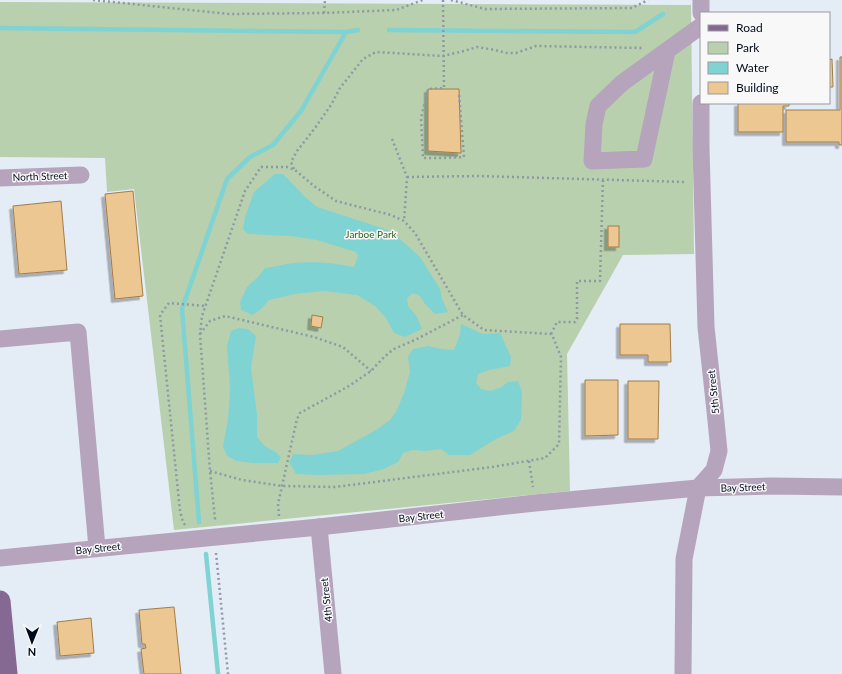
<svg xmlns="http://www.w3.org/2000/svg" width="842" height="674" viewBox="0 0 842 674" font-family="Lato,sans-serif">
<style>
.green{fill:#b8d0ad}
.water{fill:#7fd3d3}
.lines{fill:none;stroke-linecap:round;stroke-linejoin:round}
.stream{stroke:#7fd3d3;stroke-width:4.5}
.building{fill:#edc791;stroke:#a17d48;filter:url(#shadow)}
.path{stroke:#9098a5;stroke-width:2.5;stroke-dasharray:2 3;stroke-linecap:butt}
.minor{stroke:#b5a4bc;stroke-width:17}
.major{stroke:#866992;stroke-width:21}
.labels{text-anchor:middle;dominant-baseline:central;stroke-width:3;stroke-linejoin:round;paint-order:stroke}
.street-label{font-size:10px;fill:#020b1c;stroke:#f8f8f8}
.park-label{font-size:10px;fill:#34611a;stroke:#f8f8f8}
</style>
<defs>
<filter id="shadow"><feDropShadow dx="-3.5" dy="3.5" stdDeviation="0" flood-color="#0004"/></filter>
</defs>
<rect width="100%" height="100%" fill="#e4ecf6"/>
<path class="green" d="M0,2L691,5L694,254L623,255L567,354L570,491L174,530L134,189L107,192L105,158L0,157Z"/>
<g class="water">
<path d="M275,174H283L304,196L317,207L391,231L420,257L440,289L442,299L448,312L435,314L425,304L420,296L413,293L407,298L408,306L417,317L422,329L405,337L394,333L386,318L375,306L357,295L323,291L295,294L269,300L262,308L253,315L241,310L240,302L247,287L259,276L265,268C275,267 284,264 294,263C313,261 335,263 354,267L358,256L356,252L317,240L291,236L248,234L243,229L245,217L254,192Z"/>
<path d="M461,324L483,334L500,333L511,357L510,366L489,370L478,374L476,383L481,389L490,391L500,388L508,382L518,381L522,392L521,420L514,431L496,439L470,455H449L441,449L426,451L412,450L403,453L398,462L384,469L364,474L319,475L296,474L289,462L294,454L312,455L338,451L376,430L390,420L396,412L404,393L410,372L408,357L413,349L428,346L441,349L454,350L460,334Z"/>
<path d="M239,328L248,329L256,336L251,367L257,415V437L266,447L276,452L281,457L278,463H253L237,461L227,456L223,446L228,420L230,389L227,346L231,331Z"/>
</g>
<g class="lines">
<g class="stream">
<path d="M0,28L346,32"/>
<path d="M389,30L635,32L663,14"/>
<path d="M199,522L182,309L227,179L250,157L273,145L301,111L346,32L358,30"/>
<path d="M206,554L218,674"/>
</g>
</g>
<g class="building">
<path d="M840,57H842V145H839V142H786V110H840Z"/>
<path d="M832,59L833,87H829V60Z"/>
<path d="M428,89H459L461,153L428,151Z"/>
<path d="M738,103H789V106H783V132H738Z"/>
<path d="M133,191L143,296L115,299L105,194Z"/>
<path d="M61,201L67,270L19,274L13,206Z"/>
<rect x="608" y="226" width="11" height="21"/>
<path d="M312,315L323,317L321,328L311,326Z"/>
<path d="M620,324H670L671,362H648V355H620Z"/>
<path d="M585,380H618V435L585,436Z"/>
<path d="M628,381H659L658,439H628Z"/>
<path d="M174,607L181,674H144L141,649L146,648L145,644H142L139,610Z"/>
<path d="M91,618L94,653L60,656L57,622Z"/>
</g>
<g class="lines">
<g class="path">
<path d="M93,0L229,14L324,13L396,10L423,0"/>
<path d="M443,0L444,88L428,89L421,118L423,158H443L464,157L459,94"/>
<path d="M451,0L485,9L632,8L648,0"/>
<path d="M324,13L325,0"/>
<path d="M392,139L407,177L404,221"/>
<path d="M294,169L291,162L297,151L315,128L331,105L340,88L363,59L376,52L443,56L464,51L477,47L495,50L507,53H516L536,46L644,48"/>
<path d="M407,177L478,176L686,182"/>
<path d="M200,334L210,321L225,316L314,337L343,347L371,371"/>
<path d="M551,334L557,322H575L577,319V281H600L603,179"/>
<path d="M529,461L533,487"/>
<path d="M210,471L242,480L282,486L335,487L492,467L545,458L559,444L561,357L553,337L551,334L484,330L463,315L415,233L404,221L391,215L336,201L314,186L295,170L287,167H261L245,191L202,316L200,334L210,471L215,519L214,521"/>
<path d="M279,516L278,504L297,419L300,413L349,386L371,371L384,357L394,349L415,340L463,315"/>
<path d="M185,525L183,522L180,511L160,315L169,303L206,306"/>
<path d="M216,553L228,674"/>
</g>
<g class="minor">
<path d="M701,13V0"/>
<path d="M667,51L644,159L592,161L594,124L598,106L622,83L701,26"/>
<path d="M0,178L81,175"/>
<path d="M0,339L78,332L97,548"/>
<path d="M319,527L333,674"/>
<path d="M0,558L319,527L535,503L698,488L773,486L842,487"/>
<path d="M683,674L684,559L698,488L714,470L719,451L715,411L706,327L701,148V103"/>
</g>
<path class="major" d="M0,601L7,674"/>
</g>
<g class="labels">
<g class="street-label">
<text transform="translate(40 176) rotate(-2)">North Street</text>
<text transform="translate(713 392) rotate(-96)">5th Street</text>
<text transform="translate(743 487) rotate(-2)">Bay Street</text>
<text transform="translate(421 516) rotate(-6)">Bay Street</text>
<text transform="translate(98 548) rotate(-6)">Bay Street</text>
<text transform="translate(326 600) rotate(-96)">4th Street</text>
</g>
<g class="park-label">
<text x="371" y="234">Jarboe Park</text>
</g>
</g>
<rect x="700" y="12" width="130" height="92" fill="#f8f8f8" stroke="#9699a0"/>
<rect x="708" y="25" width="20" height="6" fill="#866992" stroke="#9699a0"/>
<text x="736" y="32" font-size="12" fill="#020b1c">Road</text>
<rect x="708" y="42" width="20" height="12" fill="#b8d0ad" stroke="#9699a0"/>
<text x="736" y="52" font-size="12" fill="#020b1c">Park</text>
<rect x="708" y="62" width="20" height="12" fill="#7fd3d3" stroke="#9699a0"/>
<text x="736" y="72" font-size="12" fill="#020b1c">Water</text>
<rect x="708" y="82" width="20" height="12" fill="#edc791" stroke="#9699a0"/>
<text x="736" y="92" font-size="12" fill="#020b1c">Building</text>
<g transform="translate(32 642) rotate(181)" stroke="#f8f8f8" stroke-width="3" paint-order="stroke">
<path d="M0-3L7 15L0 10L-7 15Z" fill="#020b1c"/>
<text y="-6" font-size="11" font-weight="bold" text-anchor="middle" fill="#020b1c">N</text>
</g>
</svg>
